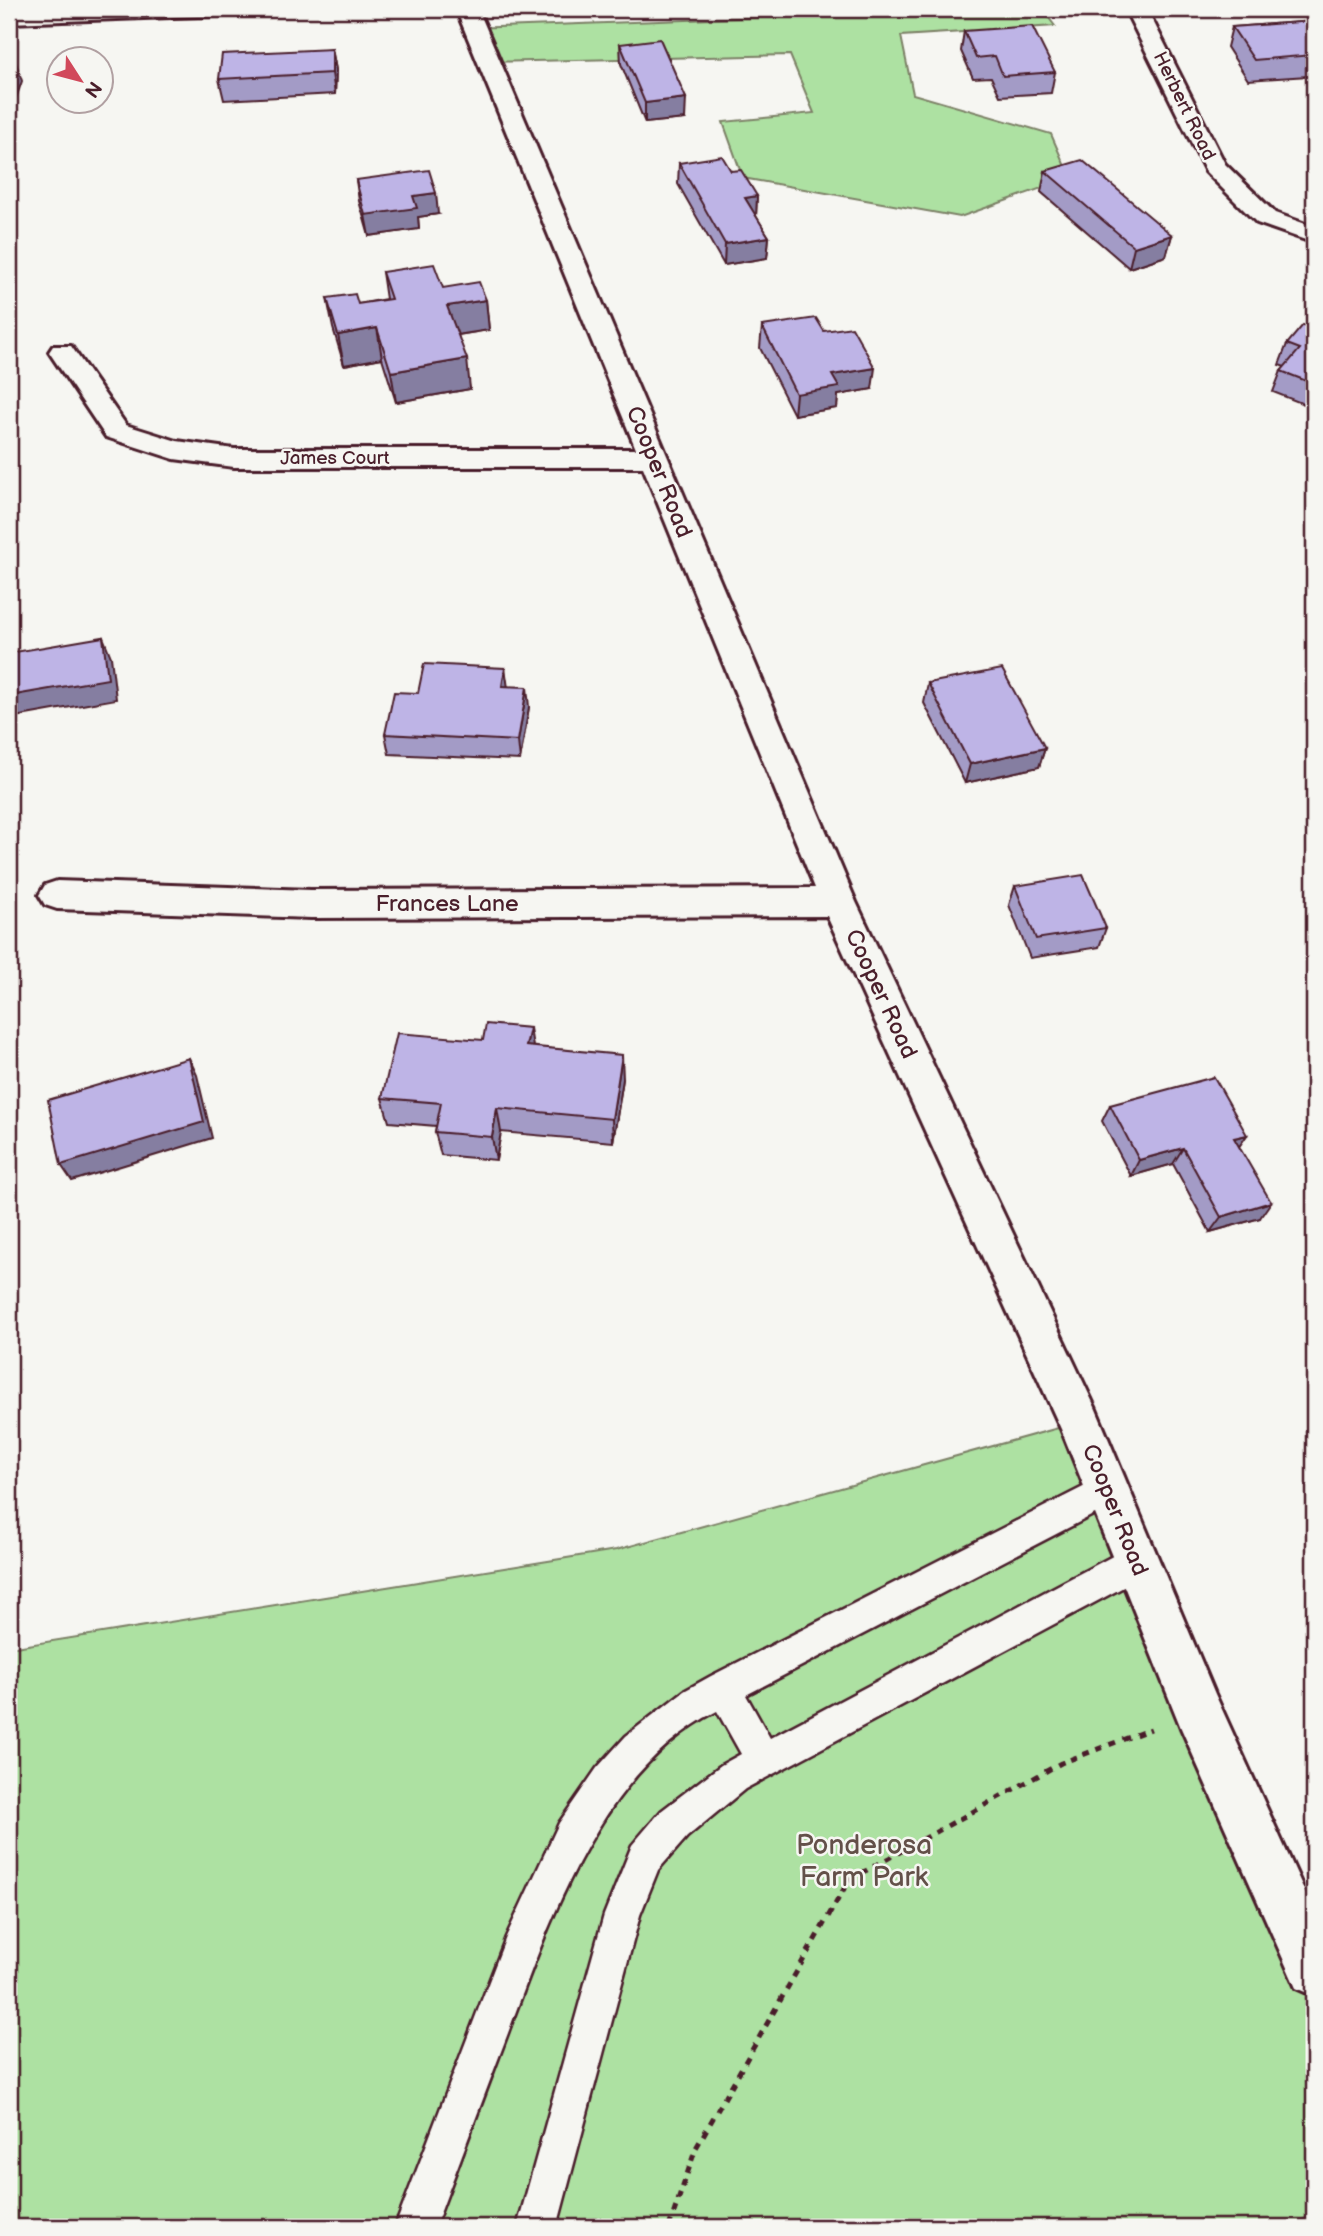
<svg xmlns="http://www.w3.org/2000/svg" width="1323" height="2236" viewBox="0 0 1323 2236" font-family="'Balsamiq Sans',sans-serif">
<style>
.green{fill:#ade1a2;stroke:#7c8066;stroke-width:2}
.lines{fill:none;stroke-linecap:round;stroke-linejoin:round}
.service-casing{stroke:#4a1f2b;stroke-width:5}
.minor-casing{stroke:#4a1f2b;stroke-width:6}
.tertiary-casing{stroke:#4a1f2b;stroke-width:6}
.path{stroke:#4a1f2b;stroke-width:5;stroke-dasharray:7 7;stroke-linecap:butt}
.service{fill:#f6f6f2;fill-rule:evenodd}
.minor{fill:#f6f6f2;fill-rule:evenodd}
.tertiary{fill:#f6f6f2;fill-rule:evenodd}
.wall{fill:#a39bc6;stroke:#4a1f2b;stroke-width:2}
.shaded-wall{fill:#857ea1;stroke:#4a1f2b;stroke-width:2}
.building{fill:#beb4e6;stroke:#4a1f2b;stroke-width:2}
.labels{text-anchor:middle;dominant-baseline:central;stroke-width:5;stroke-linejoin:round;paint-order:stroke}
.far-street-label{font-size:19px;fill:#4a1f2b;stroke:#f6f6f2}
.street-label{font-size:23px;fill:#4a1f2b;stroke:#f6f6f2}
.near-park-label{font-size:28px;fill:#635049;stroke:#f6f6f2}
</style>
<rect width="100%" height="100%" fill="#f6f6f2"/>
<filter id="ink" filterUnits="userSpaceOnUse"><feTurbulence type="fractalNoise" baseFrequency=".0143" numOctaves="2"/><feDisplacementMap in="SourceGraphic" scale="14" xChannelSelector="R" yChannelSelector="G"/><feConvolveMatrix kernelMatrix="1 2 1 2 8 2 1 2 1" color-interpolation-filters="sRGB"/></filter>
<g filter="url(#ink)">
<g class="green">
<path d="M975,9H1042L1055,26L901,36L913,94L1051,134L1070,178L960,217L743,178L723,122L814,113L790,55L489,62L471,28Z"/>
<path d="M1080,1422L1198,1711L1314,1970V2214L1288,2227H9V1648L616,1550Z"/>
</g>
<g class="lines">
<g class="service-casing">
<path id="service" d="M1107,1475L1118,1480L1123,1491L1118,1502L746,1695L770,1738L1124,1550L1136,1546L1148,1550L1152,1562L1148,1574L745,1789L687,1837L658,1870L640,1915L557,2227H517L604,1915L632,1845L661,1811L721,1765L741,1754L717,1711C600,1771 551,1918 508,2033C483,2098 459,2163 435,2227H395L506,1937L559,1823L597,1768L626,1736L684,1691L711,1676Z"/>
</g>
<g class="minor-casing">
<g id="minor">
<path d="M456,9H478L856,902L1095,1407L1215,1694L1314,1912V1996L1296,1988L1181,1728L1061,1429L827,916L311,918L57,909L45,905L39,895L45,885L57,881L311,890L815,888L643,467H234L174,459L106,437L49,352L53,346H71L126,425L177,441L234,449H636Z"/>
<path d="M1125,9H1147L1225,164L1275,213L1314,227V243L1257,223L1206,172Z"/>
</g>
</g>
<g class="tertiary-casing">
<path id="tertiary" d="M56,9H236L225,15L9,23V11Z"/>
</g>
<path class="path" d="M669,2227L696,2148L849,1880L1061,1763L1151,1729"/>
<use href="#service" class="service"/>
<use href="#minor" class="minor"/>
<use href="#tertiary" class="tertiary"/>
</g>
<g class="wall">
<path d="M1314,21V67H1311L1308,76L1248,80L1227,47L1232,27Z"/>
<path d="M964,31L1055,72L1051,93L1000,96L991,77L973,78L961,51Z"/>
<path d="M620,44L685,119L645,123L621,64Z"/>
<path d="M332,49L336,70L335,94L224,100L219,79Z"/>
<path d="M679,163L757,196L756,216L769,237L767,258L724,265L678,184Z"/>
<path d="M1045,171L1172,235L1166,256L1129,268L1041,192Z"/>
<path d="M356,180L438,214L418,217L419,229L369,236L359,201Z"/>
<path d="M382,272L486,300L489,330L458,335L470,389L396,402L382,358L344,365L333,328L327,298L358,304L386,299Z"/>
<path d="M762,326L824,331L872,389L838,395L837,408L794,415L760,348Z"/>
<path d="M1314,329V408L1273,392L1281,371L1285,367L1279,365L1287,344Z"/>
<path d="M505,668L507,686L529,707L520,760L389,754L385,734L418,693Z"/>
<path d="M928,683L1045,748L1039,767L965,783L924,703Z"/>
<path d="M1015,886L1106,928L1099,947L1030,958L1009,905Z"/>
<path d="M533,1047L623,1079L613,1142L501,1132L496,1160L441,1155L435,1132L436,1126L389,1122L382,1098Z"/>
<path d="M1110,1105L1247,1135L1239,1146L1260,1218L1210,1232L1173,1164L1131,1176L1102,1121Z"/>
</g>
<g class="shaded-wall">
<path d="M332,49L336,70L335,94L332,73Z"/>
<path d="M15,60L22,81L12,110L9,101V78Z"/>
<path d="M686,98L685,119L645,123V103Z"/>
<path d="M436,193L438,214L418,217L419,229L369,236L365,215L413,196Z"/>
<path d="M757,196L756,217L745,198Z"/>
<path d="M1172,235L1166,256L1129,268L1134,247Z"/>
<path d="M769,237L767,258L724,265L725,244Z"/>
<path d="M9,283L17,305L9,310Z"/>
<path d="M486,300L489,330L450,336L447,306Z"/>
<path d="M377,328L382,358L344,365L338,335Z"/>
<path d="M467,359L470,389L396,402L391,372Z"/>
<path d="M875,368L872,389L838,395L837,408L794,415L796,394L832,375Z"/>
<path d="M103,637L111,657L116,699L9,718V696Z"/>
<path d="M505,668L508,688L502,686Z"/>
<path d="M527,687L529,707L520,760L518,741Z"/>
<path d="M1045,748L1039,767L965,783L970,764Z"/>
<path d="M530,1028L534,1053L526,1046Z"/>
<path d="M622,1055L623,1079L613,1142L612,1119Z"/>
<path d="M189,1058L197,1075L212,1138L72,1181L61,1165Z"/>
<path d="M497,1108L501,1132L496,1160L492,1137Z"/>
<path d="M1247,1135L1236,1151L1234,1138Z"/>
<path d="M1183,1148L1173,1164L1131,1176L1139,1160Z"/>
<path d="M1271,1202L1260,1218L1210,1232L1221,1217Z"/>
</g>
<g class="building">
<path d="M1314,21V47H1309L1314,55L1254,60L1232,27Z"/>
<path d="M1032,26L1055,72L1003,76L995,56L976,58L964,31Z"/>
<path d="M660,39L686,98L645,103L620,44Z"/>
<path d="M332,49V73L219,79L222,54Z"/>
<path d="M15,60L9,78V61Z"/>
<path d="M722,156L731,171L741,170L757,196L745,198L769,237L725,244L679,163Z"/>
<path d="M1082,160L1172,235L1134,247L1045,171Z"/>
<path d="M429,170L436,193L413,196L417,208L365,215L356,180Z"/>
<path d="M434,264L443,288L479,282L486,300L447,306L467,359L391,372L377,328L338,335L327,298L355,294L358,304L391,299L382,272Z"/>
<path d="M816,318L824,331L852,327L875,368L832,375L839,387L796,394L762,326Z"/>
<path d="M1303,325L1314,329V384L1281,371L1300,349L1287,344Z"/>
<path d="M103,637L108,679L9,696V653Z"/>
<path d="M424,664L505,668L502,686L527,687L518,741L385,734L394,692L418,693Z"/>
<path d="M1002,669L1045,748L970,764L928,683Z"/>
<path d="M1083,875L1106,928L1036,939L1015,886Z"/>
<path d="M486,1024L530,1028L526,1046L622,1055L612,1119L497,1108L492,1137L435,1132L441,1103L382,1098L397,1033L483,1040Z"/>
<path d="M189,1058L204,1122L61,1165L48,1100Z"/>
<path d="M1214,1077L1247,1135L1234,1138L1271,1202L1221,1217L1183,1148L1139,1160L1110,1105Z"/>
</g>
</g>
<g class="labels">
<g class="far-street-label">
<text transform="translate(1184 106) rotate(64)">Herbert Road</text>
<text x="335" y="458">James Court</text>
</g>
<g class="street-label">
<text transform="translate(659 472) rotate(68)">Cooper Road</text>
<text x="447" y="904">Frances Lane</text>
<text transform="translate(881 994) rotate(65)">Cooper Road</text>
<text transform="translate(1115 1510) rotate(68)">Cooper Road</text>
</g>
<g class="near-park-label">
<text x="864" y="1845">Ponderosa<tspan x="864" dy="32">Farm Park</tspan></text>
</g>
</g>
<rect width="1323" height="2236" fill="none" stroke="#f6f6f2" stroke-width="35"/>
<rect x="18" y="18" width="1288" height="2201" fill="none" stroke="#4a1f2b" stroke-width="2.5" filter="url(#ink)"/>
<g transform="translate(80 80) rotate(126)"><circle r="33" fill="#f6f6f2" stroke="#b1a0a2" stroke-width="2"/>
<path d="M0-5L12 26L0 18L-12 26Z" fill="#d1495b"/>
<text y="-10" font-size="19" font-weight="bold" text-anchor="middle" fill="#4a1f2b">N</text>
</g>
</svg>
